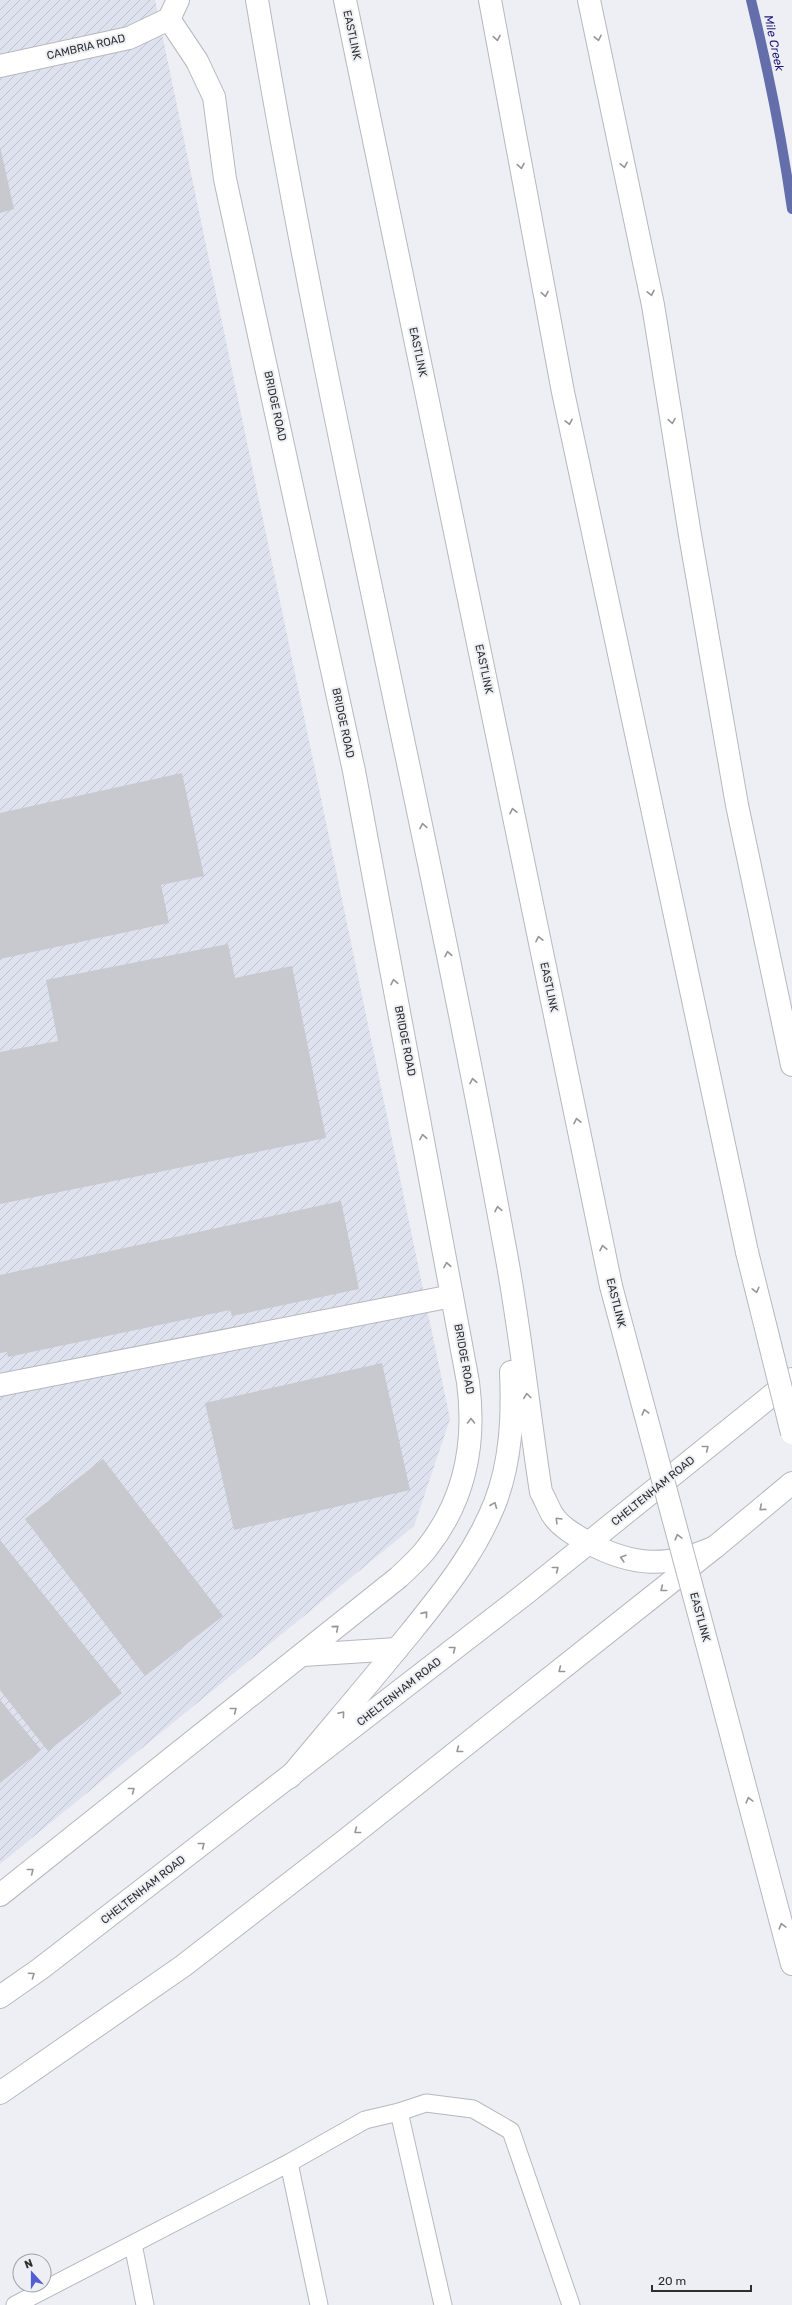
<svg xmlns="http://www.w3.org/2000/svg" width="792" height="2305" viewBox="0 0 792 2305" font-family="Rubik,sans-serif">
<style>
.industrial{fill:url(#industrial-furrows)}
.lines{fill:none;stroke-linecap:round;stroke-linejoin:round}
.stream{stroke:#636eaa;stroke-width:10}
.building{fill:#c7c9ce}
.service-casing{stroke:#b7b8be;stroke-width:19}
.minor-casing{stroke:#b7b8be;stroke-width:24}
.primary-casing{stroke:#b7b8be;stroke-width:24}
.motorway-casing{stroke:#b7b8be;stroke-width:24}
.service{stroke:#fff;stroke-width:17}
.minor{stroke:#fff;stroke-width:22}
.primary{stroke:#fff;stroke-width:22}
.motorway{stroke:#fff;stroke-width:22}
.motorway-bridge-casing{stroke:#b7b8be;stroke-width:24;stroke-linecap:butt}
.motorway-bridge{stroke:#fff;stroke-width:22}
.oneway{stroke:#969698}
.labels{text-anchor:middle;dominant-baseline:central;stroke-width:4;stroke-linejoin:round;paint-order:stroke}
.street-label{font-size:11px;fill:#2e2e30;stroke:#edeff5}
.water-label{font-size:12px;font-style:italic;fill:#1d1578;stroke:#edeff5}
</style>
<defs>
<pattern id="industrial-furrows" width="10" height="10" patternUnits="userSpaceOnUse"><rect width="10" height="10" fill="#dee1ee"/><path d="M-1 1l2-2M0 10L10 0M9 11l2-2" fill="none" stroke="#bfc1cc"/></pattern>
</defs>
<rect width="100%" height="100%" fill="#edeff5"/>
<path class="industrial" d="M0,0H155L450,1419L414,1526L0,1864Z"/>
<g class="lines">
<path class="stream" d="M751,0C768,69 782,139 792,209"/>
</g>
<g class="building">
<path d="M0,147L14,209L0,213Z"/>
<path d="M182,773L204,876L161,885L169,923L0,959V813Z"/>
<path d="M228,944L235,978L292,966L326,1138L0,1204V1052L58,1041L46,980Z"/>
<path d="M341,1201L359,1289L232,1316L230,1310L8,1357L7,1352L0,1353V1275Z"/>
<path d="M382,1363L410,1490L234,1530L205,1403Z"/>
<path d="M103,1459L223,1616L145,1676L25,1519Z"/>
<path d="M0,1540L122,1693L48,1751L0,1690Z"/>
<path d="M0,1700L41,1750L0,1783Z"/>
</g>
<g class="lines">
<g class="service-casing">
<g id="service">
<path d="M399,2112L443,2305"/>
<path d="M289,2163L319,2305"/>
<path d="M133,2244L145,2305"/>
<path d="M15,2305L289,2163L365,2120L399,2112L426,2103L473,2109L511,2131L571,2305"/>
</g>
</g>
<g class="minor-casing">
<g id="minor">
<path d="M169,19L178,0"/>
<path d="M0,66L129,38L169,19"/>
<path d="M0,1385L452,1296"/>
<path d="M303,1655L397,1649"/>
<path d="M0,1895L399,1577C408,1568 419,1559 427,1548C465,1500 476,1442 468,1382L354,771L225,179L214,97L197,61L169,19"/>
</g>
</g>
<g class="primary-casing">
<g id="primary">
<path d="M0,1997L40,1969L525,1594L792,1379"/>
<path d="M0,2093L183,1966L347,1839L715,1547L792,1483"/>
</g>
</g>
<g class="motorway-casing">
<g id="motorway">
<path d="M257,0C327,417 428,827 504,1243C520,1325 528,1409 541,1492C545,1499 548,1507 552,1514C560,1527 575,1535 587,1542C633,1567 668,1568 715,1547"/>
<path d="M345,0L611,1286"/>
<path d="M490,0L563,392L747,1252"/>
<path d="M589,0L653,305L690,535L737,805L792,1065"/>
<path d="M714,1670L792,1964"/>
<path d="M290,1777C330,1729 371,1681 411,1632C444,1591 475,1553 495,1503C511,1461 513,1417 511,1372"/>
</g>
</g>
<use href="#service" class="service"/>
<use href="#minor" class="minor"/>
<use href="#primary" class="primary"/>
<use href="#motorway" class="motorway"/>
<g class="motorway-bridge-casing">
<g id="motorway-bridge">
<path d="M747,1252L792,1433"/>
<path d="M611,1286L714,1670"/>
</g>
</g>
<use href="#motorway-bridge" class="motorway-bridge"/>
</g>
<defs><path id="oneway-chevron" d="M-2-3.5L2.5 0L-2 3.5" fill="none" stroke-width="1.6" stroke-linecap="round" stroke-linejoin="round"/></defs>
<g class="oneway">
<use href="#oneway-chevron" transform="translate(497 38) rotate(79)"/>
<use href="#oneway-chevron" transform="translate(598 38) rotate(78)"/>
<use href="#oneway-chevron" transform="translate(624 165) rotate(78)"/>
<use href="#oneway-chevron" transform="translate(521 166) rotate(79)"/>
<use href="#oneway-chevron" transform="translate(651 293) rotate(78)"/>
<use href="#oneway-chevron" transform="translate(545 294) rotate(79)"/>
<use href="#oneway-chevron" transform="translate(672 421) rotate(81)"/>
<use href="#oneway-chevron" transform="translate(569 422) rotate(78)"/>
<use href="#oneway-chevron" transform="translate(513 811) rotate(-102)"/>
<use href="#oneway-chevron" transform="translate(423 826) rotate(-101)"/>
<use href="#oneway-chevron" transform="translate(539 939) rotate(-102)"/>
<use href="#oneway-chevron" transform="translate(448 954) rotate(-101)"/>
<use href="#oneway-chevron" transform="translate(394 982) rotate(-101)"/>
<use href="#oneway-chevron" transform="translate(473 1081) rotate(-101)"/>
<use href="#oneway-chevron" transform="translate(577 1121) rotate(-102)"/>
<use href="#oneway-chevron" transform="translate(423 1137) rotate(-100)"/>
<use href="#oneway-chevron" transform="translate(498 1209) rotate(-101)"/>
<use href="#oneway-chevron" transform="translate(603 1248) rotate(-102)"/>
<use href="#oneway-chevron" transform="translate(447 1265) rotate(-100)"/>
<use href="#oneway-chevron" transform="translate(756 1290) rotate(76)"/>
<use href="#oneway-chevron" transform="translate(527 1396) rotate(-98)"/>
<use href="#oneway-chevron" transform="translate(645 1412) rotate(-105)"/>
<use href="#oneway-chevron" transform="translate(471 1421) rotate(-90)"/>
<use href="#oneway-chevron" transform="translate(706 1448) rotate(-39)"/>
<use href="#oneway-chevron" transform="translate(494 1505) rotate(-68)"/>
<use href="#oneway-chevron" transform="translate(762 1508) rotate(140)"/>
<use href="#oneway-chevron" transform="translate(558 1520) rotate(-135)"/>
<use href="#oneway-chevron" transform="translate(678 1537) rotate(-105)"/>
<use href="#oneway-chevron" transform="translate(623 1558) rotate(-164)"/>
<use href="#oneway-chevron" transform="translate(556 1569) rotate(-38)"/>
<use href="#oneway-chevron" transform="translate(663 1589) rotate(142)"/>
<use href="#oneway-chevron" transform="translate(425 1614) rotate(-51)"/>
<use href="#oneway-chevron" transform="translate(336 1628) rotate(-40)"/>
<use href="#oneway-chevron" transform="translate(453 1649) rotate(-38)"/>
<use href="#oneway-chevron" transform="translate(561 1670) rotate(142)"/>
<use href="#oneway-chevron" transform="translate(234 1710) rotate(-38)"/>
<use href="#oneway-chevron" transform="translate(342 1714) rotate(-50)"/>
<use href="#oneway-chevron" transform="translate(459 1750) rotate(142)"/>
<use href="#oneway-chevron" transform="translate(132 1790) rotate(-38)"/>
<use href="#oneway-chevron" transform="translate(749 1800) rotate(-105)"/>
<use href="#oneway-chevron" transform="translate(357 1831) rotate(142)"/>
<use href="#oneway-chevron" transform="translate(202 1845) rotate(-38)"/>
<use href="#oneway-chevron" transform="translate(31 1871) rotate(-38)"/>
<use href="#oneway-chevron" transform="translate(782 1926) rotate(-105)"/>
<use href="#oneway-chevron" transform="translate(32 1975) rotate(-35)"/>
</g>
<g class="labels">
<g class="street-label">
<text transform="translate(352 35) rotate(78)">EASTLINK</text>
<text transform="translate(86 47) rotate(-13)">CAMBRIA ROAD</text>
<text transform="translate(418 352) rotate(78)">EASTLINK</text>
<text transform="translate(275 406) rotate(78)">BRIDGE ROAD</text>
<text transform="translate(484 669) rotate(78)">EASTLINK</text>
<text transform="translate(343 723) rotate(78)">BRIDGE ROAD</text>
<text transform="translate(549 987) rotate(78)">EASTLINK</text>
<text transform="translate(405 1041) rotate(79)">BRIDGE ROAD</text>
<text transform="translate(616 1303) rotate(76)">EASTLINK</text>
<text transform="translate(464 1359) rotate(80)">BRIDGE ROAD</text>
<text transform="translate(653 1491) rotate(-39)">CHELTENHAM ROAD</text>
<text transform="translate(700 1617) rotate(75)">EASTLINK</text>
<text transform="translate(399 1692) rotate(-38)">CHELTENHAM ROAD</text>
<text transform="translate(143 1890) rotate(-38)">CHELTENHAM ROAD</text>
</g>
<g class="water-label">
<text transform="translate(774 43) rotate(78)">Mile Creek</text>
</g>
</g>
<g transform="translate(32 2273) rotate(339)"><circle r="19" fill="#edeff5" stroke="#a1a2a6"/>
<path d="M0-3L7 15L0 10L-7 15Z" fill="#535ed5"/>
<text y="-6" font-size="11" font-weight="bold" text-anchor="middle" fill="#2e2e30">N</text>
</g>
<path d="M652 2285v6h99v-6" fill="none" stroke="#2e2e30" stroke-width="2"/>
<text x="658" y="2285" font-size="12" fill="#2e2e30" stroke="#edeff5" stroke-width="3" paint-order="stroke">20 m</text>
</svg>
